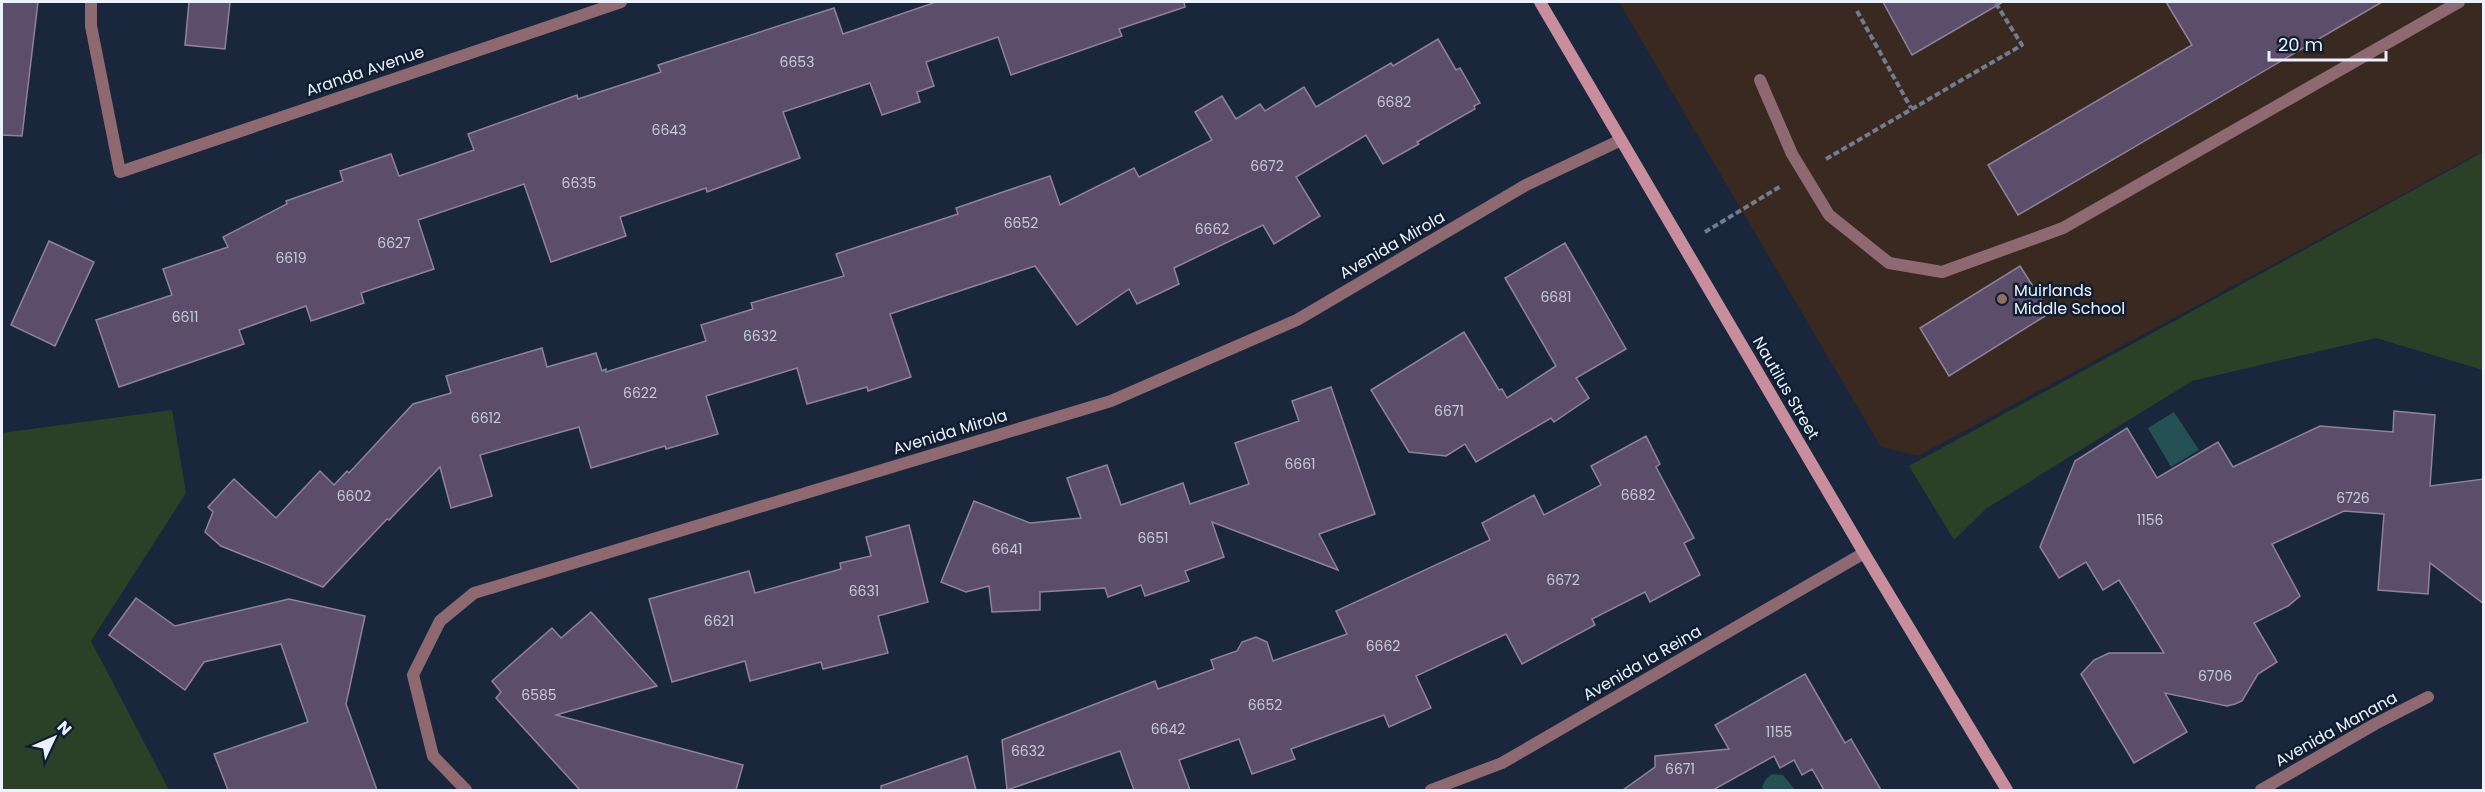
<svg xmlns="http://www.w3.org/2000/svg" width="2485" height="792" viewBox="0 0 2485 792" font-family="Poppins,sans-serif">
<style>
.education{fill:#3a2920}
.green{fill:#2c4028}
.water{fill:#255054}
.building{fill:#5c4e6a;stroke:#90829d;stroke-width:1.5}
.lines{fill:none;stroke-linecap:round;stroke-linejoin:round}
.path{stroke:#727c8d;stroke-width:4;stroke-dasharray:6 3;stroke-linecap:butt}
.lane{stroke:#8e6972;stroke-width:12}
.street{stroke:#8e6972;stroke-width:12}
.secondary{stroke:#c98e9e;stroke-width:12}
.education-dot{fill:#8d6e63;stroke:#101d31;stroke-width:2}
.labels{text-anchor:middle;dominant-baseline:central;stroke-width:5;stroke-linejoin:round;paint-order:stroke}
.number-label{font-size:14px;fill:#c7c9d9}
.street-label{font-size:16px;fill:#ebf2fe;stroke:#101d31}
.poi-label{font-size:16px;fill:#ebf2fe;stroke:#101d31;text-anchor:start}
</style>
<rect width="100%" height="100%" fill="#1a263b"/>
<path class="education" d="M1619,2H2483V151L1918,456L1881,447Z"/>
<g class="green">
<path d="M2483,152V370L2376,338L2192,381L1987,508L1954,540L1909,466Z"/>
<path d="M172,410L186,493L91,641L169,790H2V433Z"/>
</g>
<g class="water">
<path d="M2174,412L2199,450L2171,467L2148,428Z"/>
<path d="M1772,774L1783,775L1795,790H1764L1762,787L1766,779Z"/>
</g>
<g class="building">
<path d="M2,2H38L22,136L2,135Z"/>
<path d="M189,2H230L225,49L185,45Z"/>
<path d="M936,2H1184L1185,7L1119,29L1122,36L1011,75L998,37L926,62L934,86L917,92L920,102L882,115L870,83L783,112L800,158L707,192L706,188L620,217L626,236L551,262L524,184L418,220L434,269L361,293L364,303L311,321L306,306L239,330L244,344L119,387L96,320L172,295L163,269L228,247L223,237L287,204L286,201L343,181L340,171L391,154L399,176L474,150L468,134L577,95L578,99L661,72L658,65L834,8L843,34Z"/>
<path d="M1883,2H2003L1912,55Z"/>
<path d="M2166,2H2382L2018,215L1988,165L2192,45Z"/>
<path d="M1438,39L1456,70L1460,68L1480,103L1474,106L1475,109L1417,142L1419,144L1383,164L1366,135L1296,177L1320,216L1274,244L1263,225L1174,268L1179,284L1137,304L1129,289L1077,325L1035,266L890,314L911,377L868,391L867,387L807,404L797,368L706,396L718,434L666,449L665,446L591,468L579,427L480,455L492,496L451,508L440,467L389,520L387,519L323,587L221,546L205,532L213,512L208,507L234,479L276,518L320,471L334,485L347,471L349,473L413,404L451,393L446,376L542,348L547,367L596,353L602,371L606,369V372L706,341L701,325L753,309L751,303L844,276L836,254L958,214L956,208L1050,176L1060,205L1134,168L1139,177L1212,140L1195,112L1222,96L1236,119L1260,104L1265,111L1304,87L1316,107L1391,63L1393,66Z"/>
<path d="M49,241L94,262L55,346L11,325Z"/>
<path d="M1565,243L1626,349L1576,378L1589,398L1554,422L1551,418L1476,462L1465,444L1446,456L1409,452L1371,390L1464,332L1499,390L1502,389L1507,398L1556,366L1505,278Z"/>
<path d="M2020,266L2050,313L1949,376L1920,328Z"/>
<path d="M1331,387L1375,514L1319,534L1338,570L1212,522L1224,557L1185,571L1189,581L1145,596L1141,585L1108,597L1105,588L1040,592V610L992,612L989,586L966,592L941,582L974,501L1030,523L1081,518L1067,478L1107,465L1121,505L1183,483L1190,504L1249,484L1235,443L1299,421L1292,401Z"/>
<path d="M2394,411L2435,415L2430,486L2484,479V604L2430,563L2428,594L2378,590L2384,514L2344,511L2272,544L2300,596L2288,606L2254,623L2277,662L2258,674L2242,701L2235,704L2227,706L2165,693L2187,732L2134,763L2081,674L2094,660L2109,653H2164L2119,580L2103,590L2086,562L2059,578L2040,547L2075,461L2127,428L2157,478L2218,442L2233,467L2320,426L2393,432Z"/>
<path d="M1646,436L1660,464L1656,467L1694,538L1684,543L1700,575L1650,602L1645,592L1592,619L1595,625L1522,664L1506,634L1416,676L1431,708L1389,727L1384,715L1291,749L1295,759L1252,774L1239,739L1179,760L1190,790H1134L1120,751L1007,790L1002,740L1155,681L1158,689L1214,669L1211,660L1237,651L1242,642L1256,637L1267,642L1273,661L1347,634L1336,611L1490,540L1482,523L1534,495L1544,515L1601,485L1591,466Z"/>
<path d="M909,525L928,602L878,616L888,653L823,669L821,662L750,681L745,661L672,682L649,599L749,571L755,593L841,569L840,563L871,556L866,537Z"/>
<path d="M136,598L175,626L289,599L365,616L346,704L377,790H228L214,754L308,722L281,644L204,662L185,690L109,635Z"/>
<path d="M591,612L657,686L556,715L743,765L736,790H580L496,698L501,692L492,681L552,628L561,638Z"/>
<path d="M1805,674L1845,743L1851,739L1881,790H1824L1812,769L1802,775L1794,760L1780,768L1774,756L1713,790H1623L1655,767V756L1729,749L1715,725Z"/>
<path d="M967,756L976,790H881V786Z"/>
</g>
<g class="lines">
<g class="path">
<path d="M1857,11L1911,108"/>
<path d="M1826,159L2022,45L1995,2"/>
<path d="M1705,232L1781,186"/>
</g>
<path class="lane" d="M1760,80L1792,154L1829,215L1889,263L1942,272L2063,228L2459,2"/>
<g class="street">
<path d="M91,2V26L120,172L621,2"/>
<path d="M466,790L433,756L413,675L440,621L474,593L1111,401L1297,320L1526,185L1621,140"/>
<path d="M1431,790L1502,763L1864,553"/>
<path d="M2261,790L2375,724L2428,697"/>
</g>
<path class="secondary" d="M1540,2L1864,553L2007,790"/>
</g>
<circle class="education-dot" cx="2002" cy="299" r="6"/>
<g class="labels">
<g class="number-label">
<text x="797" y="62">6653</text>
<text x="1394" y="102">6682</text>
<text x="669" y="130">6643</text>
<text x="1267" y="166">6672</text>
<text x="579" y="183">6635</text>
<text x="1021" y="223">6652</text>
<text x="1212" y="229">6662</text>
<text x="394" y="243">6627</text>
<text x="291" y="258">6619</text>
<text x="1556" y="297">6681</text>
<text x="185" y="317">6611</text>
<text x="760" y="336">6632</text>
<text x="640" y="393">6622</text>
<text x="1449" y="411">6671</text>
<text x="486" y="418">6612</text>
<text x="1300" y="464">6661</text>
<text x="1638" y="495">6682</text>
<text x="354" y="496">6602</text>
<text x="2353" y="498">6726</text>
<text x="2150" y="520">1156</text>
<text x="1153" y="538">6651</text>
<text x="1007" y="549">6641</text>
<text x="1563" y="580">6672</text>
<text x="864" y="591">6631</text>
<text x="719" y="621">6621</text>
<text x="1383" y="646">6662</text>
<text x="2215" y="676">6706</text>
<text x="539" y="695">6585</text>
<text x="1265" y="705">6652</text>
<text x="1168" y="729">6642</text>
<text x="1779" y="732">1155</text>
<text x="1028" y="751">6632</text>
<text x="1680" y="769">6671</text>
</g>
<g class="street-label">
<text transform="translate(365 71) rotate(-19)">Aranda Avenue</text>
<text transform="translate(1392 245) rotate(-30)">Avenida Mirola</text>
<text transform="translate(1786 388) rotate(60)">Nautilus Street</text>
<text transform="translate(950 432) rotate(-17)">Avenida Mirola</text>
<text transform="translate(1642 663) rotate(-30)">Avenida la Reina</text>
<text transform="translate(2336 729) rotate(-29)">Avenida Manana</text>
</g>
<g class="poi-label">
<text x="2014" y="290">Muirlands<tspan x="2014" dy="18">Middle School</tspan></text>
</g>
</g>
<rect width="2485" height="792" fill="none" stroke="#ebf2fe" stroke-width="6"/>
<g transform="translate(54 738) rotate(46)" stroke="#101d31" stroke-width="4.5" paint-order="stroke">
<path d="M0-4.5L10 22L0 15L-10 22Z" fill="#ebf2fe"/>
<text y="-9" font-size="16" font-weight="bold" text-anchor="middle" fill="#ebf2fe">N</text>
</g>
<path d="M2269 51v9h117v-9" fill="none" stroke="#ebf2fe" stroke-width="3"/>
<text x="2278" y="51" font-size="18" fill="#ebf2fe" stroke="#101d31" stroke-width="4.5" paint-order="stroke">20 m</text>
</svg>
